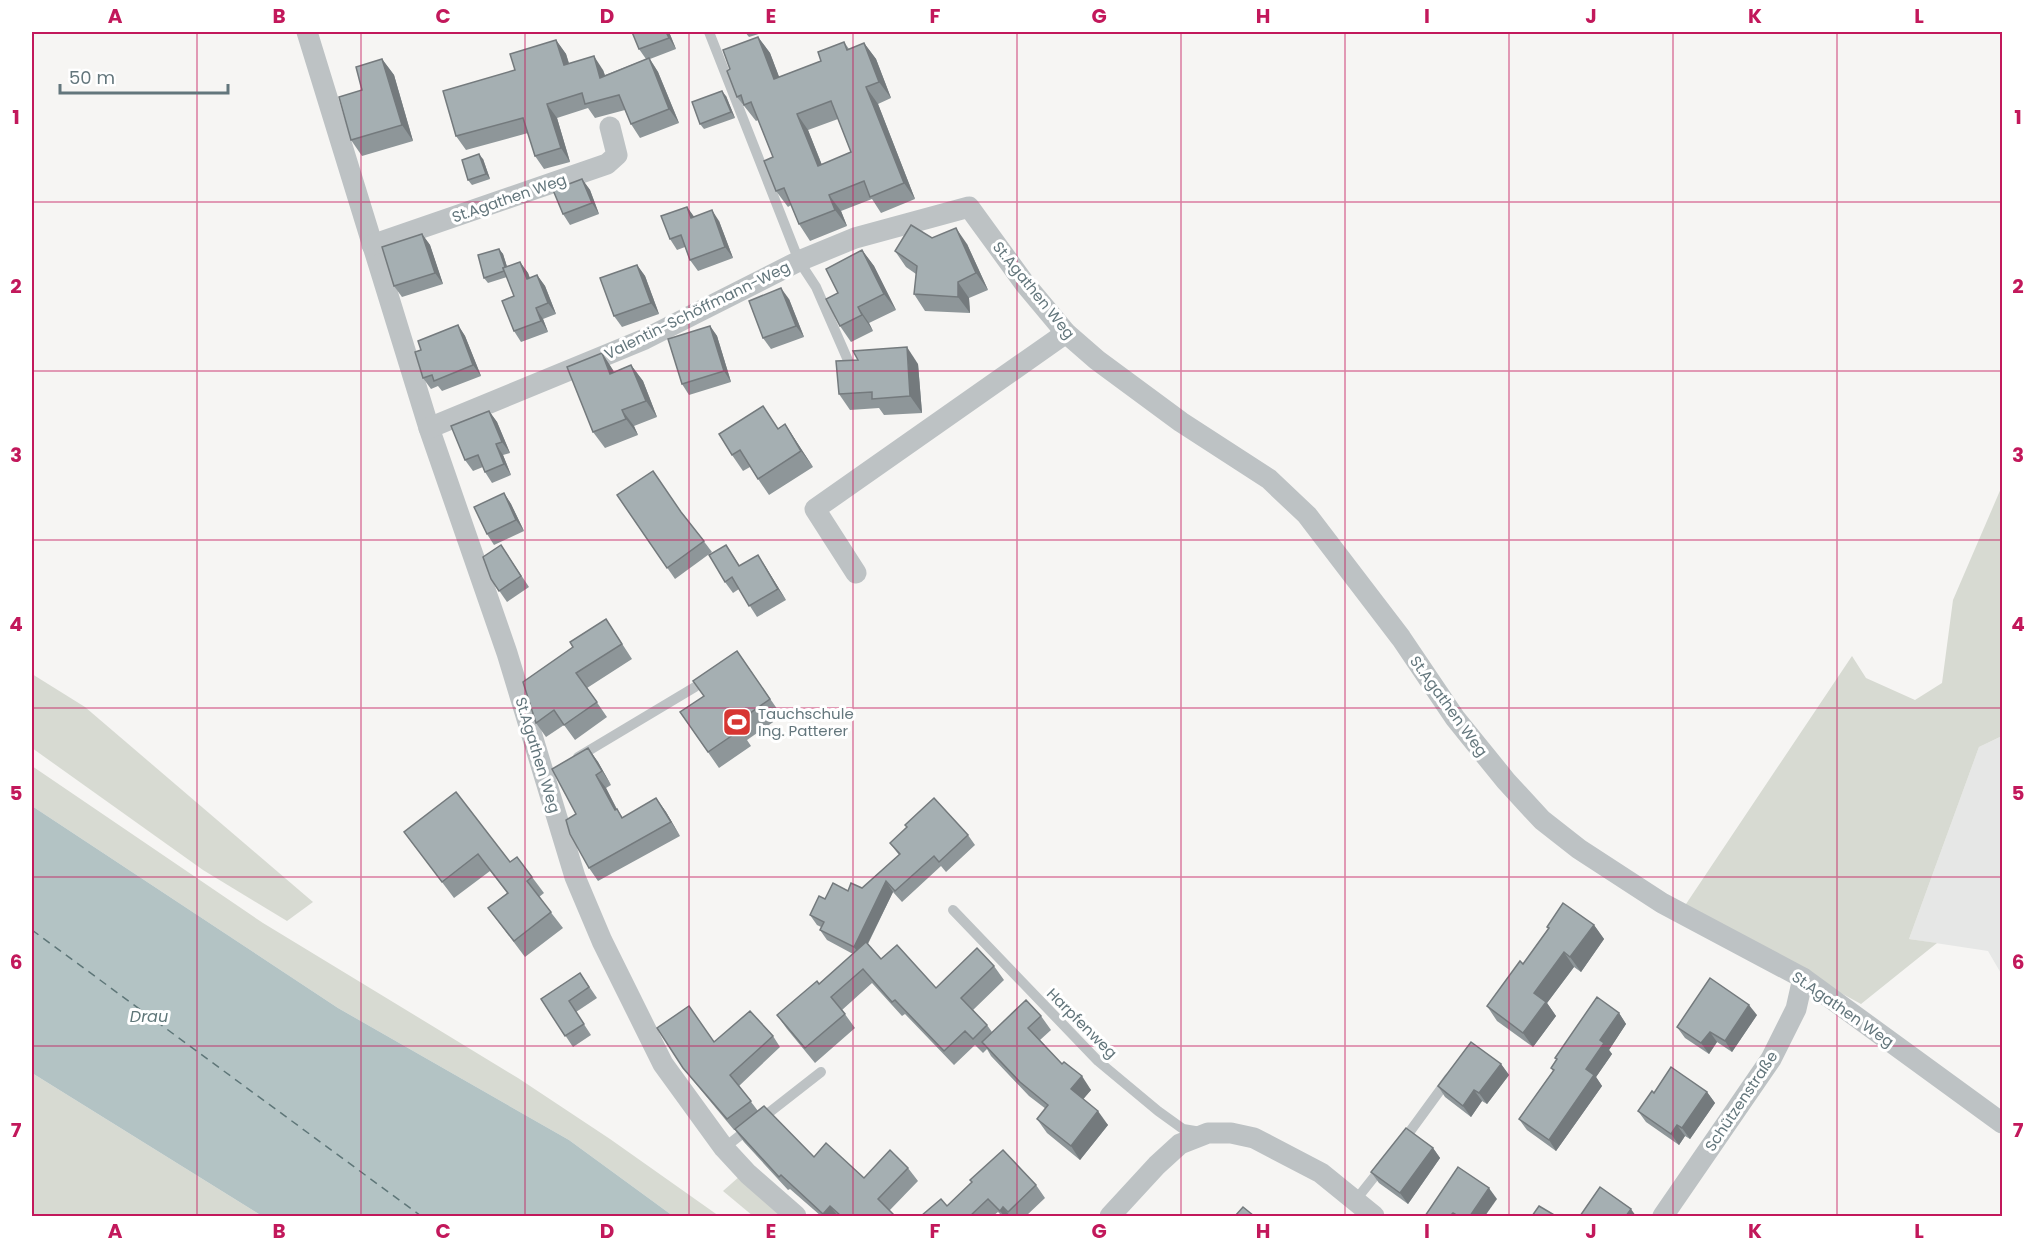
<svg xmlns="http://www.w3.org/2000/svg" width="2034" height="1248" viewBox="0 0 2034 1248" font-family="Poppins,sans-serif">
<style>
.built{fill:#e6e7e6}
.green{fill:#d7dad2}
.water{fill:#b3c3c4}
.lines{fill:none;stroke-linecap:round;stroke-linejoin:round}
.ferry{stroke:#5e7678;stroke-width:1.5;stroke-dasharray:8 6;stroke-linecap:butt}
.lane{stroke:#bdc2c4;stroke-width:10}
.street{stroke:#bdc2c4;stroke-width:21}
.wall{fill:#8e9699;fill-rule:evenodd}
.shaded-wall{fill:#747a7d}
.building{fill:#a5afb2;stroke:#747a7d;stroke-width:1.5;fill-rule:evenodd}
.grid{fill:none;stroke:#c2185b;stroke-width:1.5;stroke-opacity:0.55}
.labels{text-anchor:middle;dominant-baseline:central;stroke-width:6;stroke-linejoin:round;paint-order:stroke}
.street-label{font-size:15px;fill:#63767c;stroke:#fff}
.poi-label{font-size:15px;fill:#63767c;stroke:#fff;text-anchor:start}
.water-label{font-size:16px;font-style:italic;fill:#5e7678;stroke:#fff}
.neatline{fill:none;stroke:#c2185b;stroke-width:2}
.grid-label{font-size:20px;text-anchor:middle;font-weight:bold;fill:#c2185b}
</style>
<rect width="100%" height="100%" fill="#f6f5f3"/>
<path class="built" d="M2002,736V975L1988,951L1909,939L1979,747Z"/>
<g class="green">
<path d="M2002,486V736L1979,747L1909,939L1937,943L1861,1004L1684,907L1852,656L1866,678L1915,700L1942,683L1953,600Z"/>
<path d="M32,674L85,707L313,902L287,921L203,870L32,748Z"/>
<path d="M32,766L263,923L518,1078L610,1139L719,1216H673L569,1140L338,1008L32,806Z"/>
<path d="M32,1073L262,1216H32Z"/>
<path d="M740,1176L787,1216H753L723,1191Z"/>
</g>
<path class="water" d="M32,806L338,1008L569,1140L673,1216H262L32,1073Z"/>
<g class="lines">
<path class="ferry" d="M32,930L421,1216"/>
<g class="lane">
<path d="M709,32L799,261L816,287L850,365"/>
<path d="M578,757L695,687"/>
<path d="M953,910L1098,1061L1158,1111L1183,1129L1201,1132"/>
<path d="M1403,1141L1449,1078"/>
<path d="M724,1148L821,1072"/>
<path d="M1355,1201L1382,1167"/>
</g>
<g class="street">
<path d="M307,32L429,428L507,653L575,877L602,941L663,1064L724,1148L748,1174L796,1216"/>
<path d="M372,245L607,164L617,155L610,127"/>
<path d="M429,428L645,339L799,261L855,238L969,207L1025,284L1066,333L1097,360L1181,422L1269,479L1307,515L1401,638L1455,718L1506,781L1542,820L1579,849L1662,903L1803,978L2002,1123"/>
<path d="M856,573L815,509L1066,333"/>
<path d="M1110,1216L1157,1165L1180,1144L1208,1133H1231L1254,1138L1321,1173L1374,1216"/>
<path d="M1663,1216L1771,1059L1796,1009L1803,978"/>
</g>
</g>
<g class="wall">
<path d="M669,32L676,49L650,59L658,72L679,123L640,138L631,124L625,110L595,118L588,108L557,118L570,162L544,169L535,156L528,133L466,150L456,136L515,70L556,40L566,54L569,63L603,70L605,75L646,59L639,49Z"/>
<path d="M745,32H765L749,37Z"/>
<path d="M758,37L770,53L779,77L821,61L844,42L849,49L864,43L876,59L891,98L878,104L915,199L881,213L872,199L841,211L847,226L810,241L799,224L791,205L788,207L776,191L773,157L758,120L756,121L737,97L730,69ZM838,119L851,152L822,165L808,130Z"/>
<path d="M382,59L394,75L413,141L362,156L351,140L362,90Z"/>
<path d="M726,96L735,118L704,129L700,124Z"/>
<path d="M483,159L490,179L472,185L468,180Z"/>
<path d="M582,179L590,190L599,214L570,225L563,214Z"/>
<path d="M687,207L694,217L719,221L733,258L698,271L690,260L685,247L677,250L670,239Z"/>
<path d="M422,234L430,245L443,284L402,297L394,286Z"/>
<path d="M932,238L967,244L988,290L969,298L970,313L925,311L914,294L916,274L906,267L895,251Z"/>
<path d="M499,249L503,254L507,267L520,262L528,273L530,278L537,275L545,286L556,314L543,319L548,332L521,342L514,331V296L507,277L488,283L484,278Z"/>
<path d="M862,250L874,266L896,310L869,323L873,331L851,342L840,326L838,293Z"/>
<path d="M637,265L645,276L659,314L622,327L614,316Z"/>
<path d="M789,299L804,337L771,349L763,338Z"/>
<path d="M458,325L465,336L481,376L442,391L438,386L431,389L423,378L421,350Z"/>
<path d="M710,326L717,336L731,382L689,395L682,384Z"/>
<path d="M602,353L614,372L631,365L643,381L657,417L634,426L638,435L605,448L593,432Z"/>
<path d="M918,364L922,413L884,415L879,408L850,410L839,394Z"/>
<path d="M489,411L497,422L510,453L503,455L511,475L492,483L485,472L483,467L473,471L465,460Z"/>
<path d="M785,424L813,467L769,495L750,467L743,471L732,455Z"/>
<path d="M504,493L511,504L524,531L494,545L487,534Z"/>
<path d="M617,495L683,514L712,552L675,579Z"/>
<path d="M501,545L529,587L507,602L491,579Z"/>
<path d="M726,545L740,566H765L786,600L757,617L739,589L733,593L725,582Z"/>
<path d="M606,619L632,659L587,688L607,717L575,740L564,725L546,737L536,723L573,647Z"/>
<path d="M737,651L782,716L747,740L751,746L719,768L680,712L704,696Z"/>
<path d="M588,748L598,762L611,785L606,788L617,809L623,818L656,798L666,812L680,836L598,881L589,868L576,814Z"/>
<path d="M404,832L510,862L532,877L544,893L539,897L563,928L525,957L488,908L507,893L490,871L454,898Z"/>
<path d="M968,835L975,845L946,872L941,866L902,902L893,892L868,944L881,959L936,988L994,966L1004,980L973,1010L987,1025L992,1032L1041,1016L1051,1030L1040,1040L1062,1064L1091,1090L1083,1099L1108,1125L1080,1160L1047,1133L1037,1119L1046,1109L1029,1096L991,1056L987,1049L983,1053L975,1045L954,1065L905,1014L902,1016L872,983L842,1010L855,1028L815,1063L787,1029L777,1015L819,984L853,954L827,940L820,930L821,927L817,925L810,915L825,899L848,891L862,888L899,855L890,843Z"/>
<path d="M1594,925L1604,939L1581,972L1574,967L1547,1003L1556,1016L1533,1047L1497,1021L1487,1006L1523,964L1548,929L1547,927Z"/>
<path d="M580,973L597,998L576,1012L591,1035L573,1047L541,999Z"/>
<path d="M1619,1013L1626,1024L1609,1050L1612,1054L1596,1077L1602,1086L1556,1151L1527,1130L1519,1119L1553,1071L1551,1068L1557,1060L1555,1058Z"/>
<path d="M1757,1015L1732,1052L1717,1042L1709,1054L1685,1038L1677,1027Z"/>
<path d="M773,1036L780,1047L739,1086L758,1111L814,1157L864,1178L908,1168L918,1181L889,1211L895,1216H821L790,1189L788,1190L744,1142L735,1130H734L691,1078L683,1068L714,1042Z"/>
<path d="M1501,1064L1509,1075L1487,1104L1482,1101L1471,1117L1445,1097L1438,1086Z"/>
<path d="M1707,1092L1715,1103L1690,1139L1685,1136L1679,1145L1646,1122L1638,1111Z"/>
<path d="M1433,1148L1440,1158L1408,1204L1379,1183L1371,1172Z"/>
<path d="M1036,1185L1045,1198L1026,1216H1002L998,1212L993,1216H921L947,1206Z"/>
</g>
<g class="shaded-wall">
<path d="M666,32H669L676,49L669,38Z"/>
<path d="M758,37L770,53L786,95L774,79Z"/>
<path d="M556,40L566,54L573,78L564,65Z"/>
<path d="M864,43L876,59L891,98L879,82Z"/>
<path d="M594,56L603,70L610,91L600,78Z"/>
<path d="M649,58L658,72L679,123L669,109Z"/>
<path d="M382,59L394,75L413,141L402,125Z"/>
<path d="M866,87L878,104L915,199L904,183Z"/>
<path d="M722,91L726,96L735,118L731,112Z"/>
<path d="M547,104L557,118L570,162L561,148Z"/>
<path d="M797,114L808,130L829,183L818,166Z"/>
<path d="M479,154L483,159L490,179L486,174Z"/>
<path d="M582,179L590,190L599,214L592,203Z"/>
<path d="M829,195L841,211L847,226L835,210Z"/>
<path d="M687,207L695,218H691Z"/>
<path d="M712,210L719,221L733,258L725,247Z"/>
<path d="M956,228L967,244L988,290L976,273Z"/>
<path d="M422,234L430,245L443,284L435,273Z"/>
<path d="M499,249L503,254L510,276L506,271Z"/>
<path d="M862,250L874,266L896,310L884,294Z"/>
<path d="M520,262L528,273L534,290L527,279Z"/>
<path d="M637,265L645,276L659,314L651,303Z"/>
<path d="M537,275L545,286L556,314L548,303Z"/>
<path d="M958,282L969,298L970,313L958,297Z"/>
<path d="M781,288L789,299L804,337L796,326Z"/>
<path d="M858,307L869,323L873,331L862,315Z"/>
<path d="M536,308L543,319L548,332L541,321Z"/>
<path d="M458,325L465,336L481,376L473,365Z"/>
<path d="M710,326L717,336L731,382L724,371Z"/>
<path d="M907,347L918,364L922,413L910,396Z"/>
<path d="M602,353L613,370L621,390L610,374Z"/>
<path d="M631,365L643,381L657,417L646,401Z"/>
<path d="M622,410L634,426L638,435L626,419Z"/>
<path d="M489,411L497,422L510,453L502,442Z"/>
<path d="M785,424L796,441L813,467L801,451Z"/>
<path d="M496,444L503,455L511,475L504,464Z"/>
<path d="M504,493L511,504L524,531L516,520Z"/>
<path d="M758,555L765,566L786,600L778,589Z"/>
<path d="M588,748L598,762L611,785L602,771Z"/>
<path d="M596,775L606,788L624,824L615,810Z"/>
<path d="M656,798L666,812L680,836L671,822Z"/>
<path d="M886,881L893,892L861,957L854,947Z"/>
<path d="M1594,925L1604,939L1581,972L1570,957Z"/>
<path d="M1564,952L1574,967L1547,1003L1556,1016L1533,1047L1523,1033L1534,993Z"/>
<path d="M1749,1005L1757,1015L1732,1052L1725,1041Z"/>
<path d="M1619,1013L1626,1024L1609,1050L1612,1054L1596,1077L1602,1086L1556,1151L1549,1140L1600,1040Z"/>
<path d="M1710,1032L1717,1042L1709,1054L1701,1043Z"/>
<path d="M1501,1064L1509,1075L1487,1104L1479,1093Z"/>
<path d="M1082,1076L1091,1090L1080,1103L1071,1089Z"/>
<path d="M1474,1090L1482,1101L1471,1117L1463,1106Z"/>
<path d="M1707,1092L1715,1103L1690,1139L1682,1128Z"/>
<path d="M1098,1111L1108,1125L1080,1160L1071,1146Z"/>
<path d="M1677,1125L1685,1136L1679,1145L1671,1134Z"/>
<path d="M1433,1148L1440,1158L1408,1204L1400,1193Z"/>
<path d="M1489,1188L1497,1199L1485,1216H1470Z"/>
<path d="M830,1206L838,1216H825L823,1214Z"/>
<path d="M1003,1207L1010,1216H1004L1000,1211Z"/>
<path d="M1631,1209L1636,1216H1626Z"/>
</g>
<g class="building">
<path d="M632,32H666L669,38L639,49Z"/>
<path d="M758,37L774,79L821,61L818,52L844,42L847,50L864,43L879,82L866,87L904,183L870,197L864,181L829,195L835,210L799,224L784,188L776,191L764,161L773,157L751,102L744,105L741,95L737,97L727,71L730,69L723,50ZM831,101L851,152L818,166L797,114Z"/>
<path d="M556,40L564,65L594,56L600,78L649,58L669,109L631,124L619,95L585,104L582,93L547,104L561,148L535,156L523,118L456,136L443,91L515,70L510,54Z"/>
<path d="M382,59L402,125L351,140L339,97L362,90L356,67Z"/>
<path d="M722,91L731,112L700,124L692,102Z"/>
<path d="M479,154L486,174L468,180L462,160Z"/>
<path d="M582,179L592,203L563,214L553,190Z"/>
<path d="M687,207L691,218L712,210L725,247L690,260L681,235L670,239L661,216Z"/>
<path d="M911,225L932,238L956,228L976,273L958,282V297L914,294L917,266L895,251Z"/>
<path d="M422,234L435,273L394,286L382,247Z"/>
<path d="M499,249L505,267L503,268L504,271L484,278L478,255Z"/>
<path d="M862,250L884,294L858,307L862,315L840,326L826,299L838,293L826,269Z"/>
<path d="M520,262L527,279L537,275L548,303L536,308L541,321L514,331L502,301L514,296L503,268Z"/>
<path d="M637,265L651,303L614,316L600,278Z"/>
<path d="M781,288L796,326L763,338L749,301Z"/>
<path d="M458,325L473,365L434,381L432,375L423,378L415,352L421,350L418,341Z"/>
<path d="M710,326L724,371L682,384L668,339Z"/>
<path d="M907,347L910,396L872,399V392L839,394L836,361L858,360L853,351Z"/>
<path d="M602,353L610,374L631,365L646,401L622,410L626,419L593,432L567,367Z"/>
<path d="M763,406L778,429L785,424L801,451L758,479L740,450L732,455L719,434Z"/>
<path d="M489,411L502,442L496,444L504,464L485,472L478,455L465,460L451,426Z"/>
<path d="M653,471L681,512L704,541L667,568L617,495Z"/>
<path d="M504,493L516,520L487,534L474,507Z"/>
<path d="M501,545L521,576L499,591L491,579L483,557Z"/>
<path d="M726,545L739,566L758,555L778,589L749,606L732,577L725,582L709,555Z"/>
<path d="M606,619L622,644L576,673L597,702L564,725L554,710L536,723L523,682L573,647L570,642Z"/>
<path d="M737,651L770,699L736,723L740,730L708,752L680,712L704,696L693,681Z"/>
<path d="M588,748L602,771L596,775L615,810L617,809L622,818L656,798L671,822L589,868L570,834L566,820L576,814L552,769Z"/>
<path d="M456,792L510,862L517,857L532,877L527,881L551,912L514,941L488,908L508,893L478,854L442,882L404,832Z"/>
<path d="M934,798L968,835L939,862L934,856L895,891L886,881L854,947L820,930L824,922L810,915L819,896L825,899L833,883L848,891L851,883L862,888L900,854L890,843L907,827L905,825Z"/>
<path d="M1563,903L1594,925L1570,957L1564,952L1534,993L1546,1002L1523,1033L1487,1006L1520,961L1523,964L1549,928L1547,927Z"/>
<path d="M866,942L881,959L897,945L936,988L977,948L994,966L961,998L987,1025L973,1039L965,1031L944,1051L895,1000L892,1002L863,969L831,997L845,1014L805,1048L777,1015L817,981L819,984Z"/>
<path d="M580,973L589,987L569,1001L584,1024L565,1036L541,999Z"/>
<path d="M1710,978L1749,1005L1725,1041L1710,1032L1701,1043L1677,1027Z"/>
<path d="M1597,997L1619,1013L1600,1040L1604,1043L1586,1069L1594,1075L1549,1140L1519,1119L1554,1070L1551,1068L1557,1059L1555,1058Z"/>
<path d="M1026,1000L1041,1016L1028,1028L1062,1064L1064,1062L1082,1076L1071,1089L1098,1111L1071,1146L1037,1119L1048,1105L1020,1082L982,1042Z"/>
<path d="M689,1006L714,1042L750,1011L773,1036L730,1075L751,1101L727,1119L683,1068L657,1028Z"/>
<path d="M1471,1042L1501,1064L1479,1093L1474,1090L1463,1106L1438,1086Z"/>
<path d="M1671,1067L1707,1092L1682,1128L1677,1125L1671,1134L1638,1111L1652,1091L1654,1093Z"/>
<path d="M764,1106L814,1157L826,1143L864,1178L890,1150L908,1168L878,1199L895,1216H841L830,1206L823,1214L781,1175L779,1177L735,1129Z"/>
<path d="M1406,1128L1433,1148L1400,1193L1371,1172Z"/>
<path d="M1003,1150L1036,1185L1008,1212L1003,1207L1000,1211L988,1199L970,1216H921L941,1199L947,1206L972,1182L970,1180Z"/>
<path d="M1458,1167L1489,1188L1470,1216H1458L1453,1213L1450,1216H1425Z"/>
<path d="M1600,1187L1631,1209L1626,1216H1580Z"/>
<path d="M1539,1206L1556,1216H1532Z"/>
<path d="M1243,1207L1254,1216H1235Z"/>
</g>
<path class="grid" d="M197,32V1216M361,32V1216M525,32V1216M689,32V1216M853,32V1216M1017,32V1216M1181,32V1216M1345,32V1216M1509,32V1216M1673,32V1216M1837,32V1216M32,202H2002M32,371H2002M32,540H2002M32,708H2002M32,877H2002M32,1046H2002"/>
<defs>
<g id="stadium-square" transform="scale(1.5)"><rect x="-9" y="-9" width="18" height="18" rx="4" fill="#d73632" stroke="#fff"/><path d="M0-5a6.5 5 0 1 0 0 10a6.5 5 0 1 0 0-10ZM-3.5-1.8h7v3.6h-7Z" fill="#fff"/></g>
</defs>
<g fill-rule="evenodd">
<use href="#stadium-square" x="737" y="722"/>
</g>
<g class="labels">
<g class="street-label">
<text transform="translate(509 198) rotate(-19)">St.Agathen Weg</text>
<text transform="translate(1034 290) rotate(51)">St.Agathen Weg</text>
<text transform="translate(697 310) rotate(-26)">Valentin-Schöffmann-Weg</text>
<text transform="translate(1449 706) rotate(54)">St.Agathen Weg</text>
<text transform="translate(538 755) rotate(73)">St.Agathen Weg</text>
<text transform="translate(1843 1009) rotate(35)">St.Agathen Weg</text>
<text transform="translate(1082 1023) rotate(45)">Harpfenweg</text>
<text transform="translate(1741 1101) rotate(-56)">Schützenstraße</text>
</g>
<g class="poi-label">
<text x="758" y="713">Tauchschule<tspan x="758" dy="17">Ing. Patterer</tspan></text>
</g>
<g class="water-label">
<text x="149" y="1016">Drau</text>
</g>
</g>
<rect width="2034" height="1248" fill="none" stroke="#ffffff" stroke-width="66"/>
<path d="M60 84v9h168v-9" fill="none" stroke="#63767c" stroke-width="3"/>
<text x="69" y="84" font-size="18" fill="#63767c" stroke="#ffffff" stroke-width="4.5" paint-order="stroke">50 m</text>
<rect x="33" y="33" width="1968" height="1182" class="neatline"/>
<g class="grid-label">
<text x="115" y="23">A</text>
<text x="279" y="23">B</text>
<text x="443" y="23">C</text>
<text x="607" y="23">D</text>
<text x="771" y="23">E</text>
<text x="935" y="23">F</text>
<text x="1099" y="23">G</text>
<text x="1263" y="23">H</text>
<text x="1427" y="23">I</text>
<text x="1591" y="23">J</text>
<text x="1755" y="23">K</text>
<text x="1919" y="23">L</text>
<text x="16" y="124">1</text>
<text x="2018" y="124">1</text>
<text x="16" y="293">2</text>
<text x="2018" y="293">2</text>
<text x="16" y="462">3</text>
<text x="2018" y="462">3</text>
<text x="16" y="631">4</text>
<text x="2018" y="631">4</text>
<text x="16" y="800">5</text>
<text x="2018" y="800">5</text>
<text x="16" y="969">6</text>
<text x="2018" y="969">6</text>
<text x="16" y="1137">7</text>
<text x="2018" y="1137">7</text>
<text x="115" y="1238">A</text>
<text x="279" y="1238">B</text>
<text x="443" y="1238">C</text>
<text x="607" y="1238">D</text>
<text x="771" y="1238">E</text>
<text x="935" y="1238">F</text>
<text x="1099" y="1238">G</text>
<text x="1263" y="1238">H</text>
<text x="1427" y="1238">I</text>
<text x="1591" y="1238">J</text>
<text x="1755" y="1238">K</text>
<text x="1919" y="1238">L</text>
</g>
</svg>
